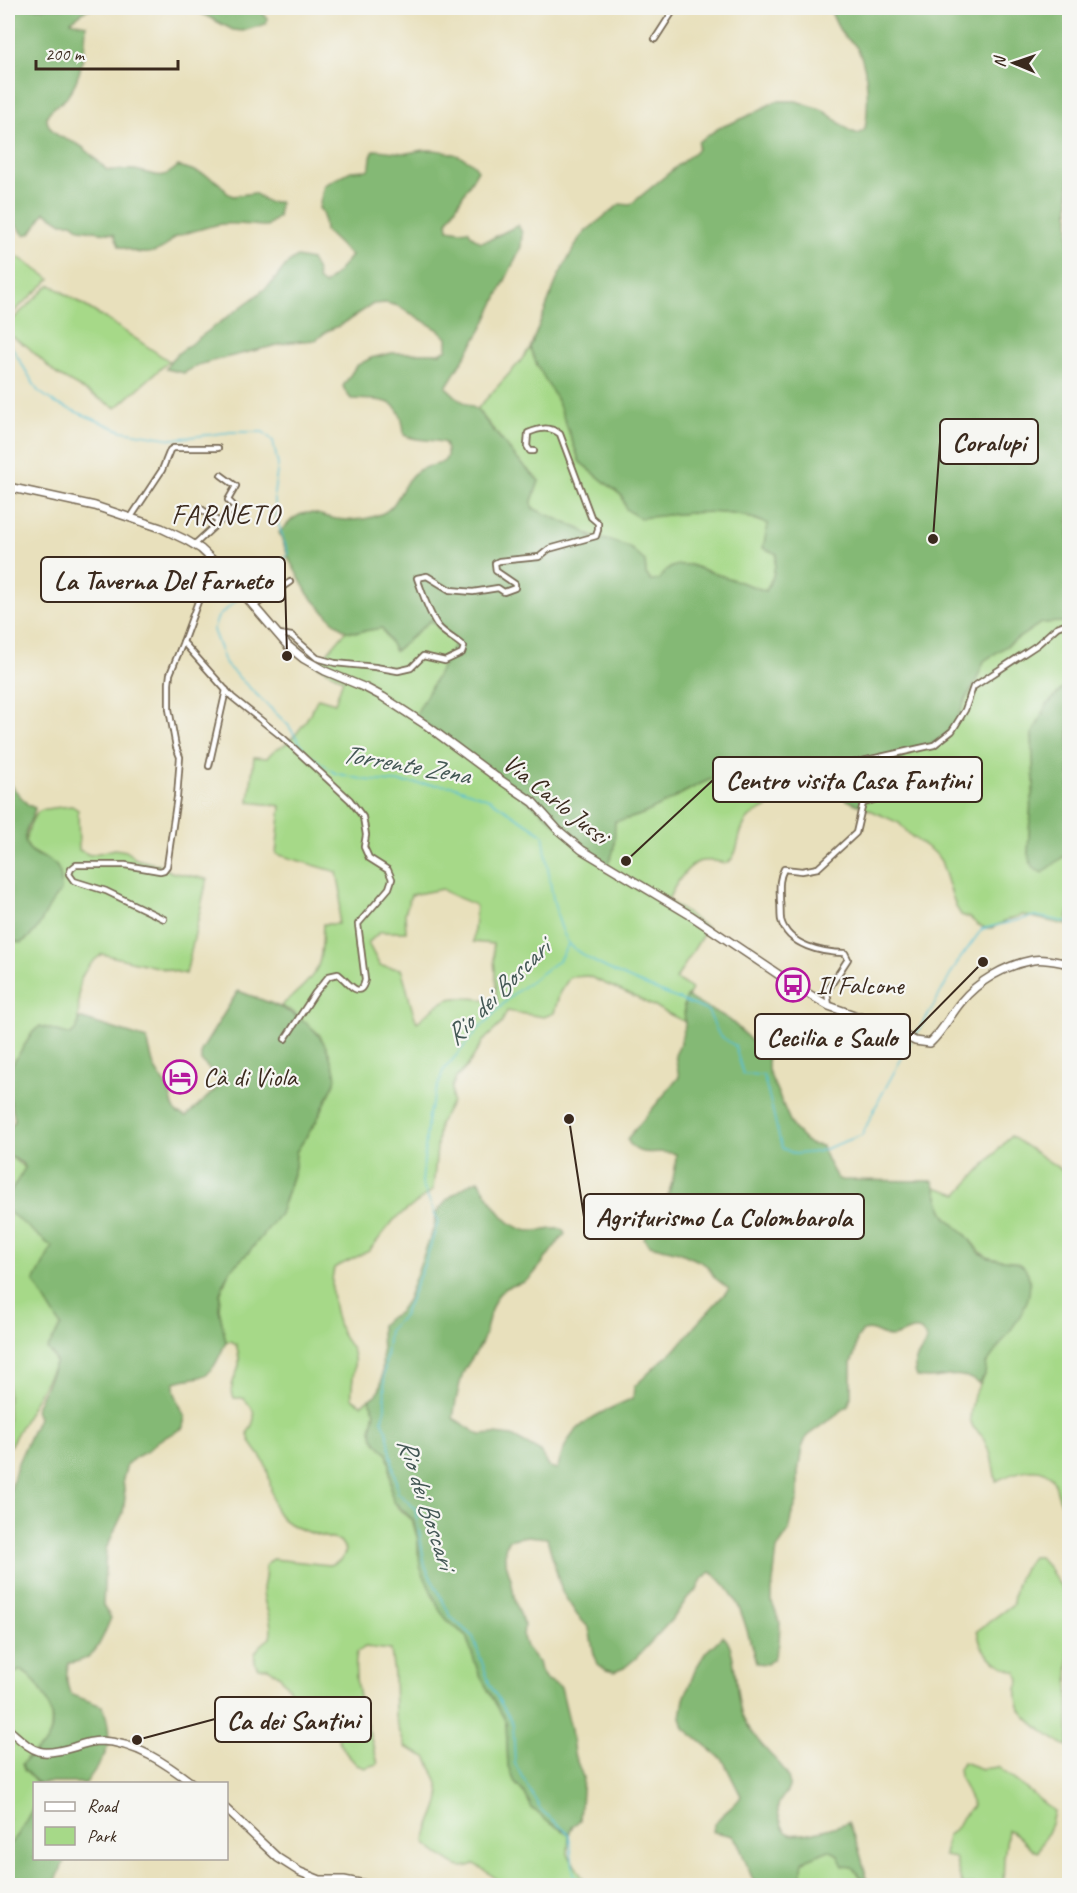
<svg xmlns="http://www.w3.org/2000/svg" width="1077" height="1893" viewBox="0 0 1077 1893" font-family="Caveat,sans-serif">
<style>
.green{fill:#a6d988;stroke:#708253;stroke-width:1.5;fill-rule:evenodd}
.forest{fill:#84b974;stroke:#607249;stroke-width:1.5}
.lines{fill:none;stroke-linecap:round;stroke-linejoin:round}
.stream{stroke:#57c0d3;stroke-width:1.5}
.street-casing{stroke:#786a55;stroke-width:8}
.secondary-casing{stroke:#786a55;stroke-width:10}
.street{stroke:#fff;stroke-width:4.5}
.secondary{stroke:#fff;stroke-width:7}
.labels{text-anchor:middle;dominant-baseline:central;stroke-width:4.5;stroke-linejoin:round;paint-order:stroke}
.street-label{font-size:26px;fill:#3b2a1e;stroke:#f6f6f2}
.poi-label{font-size:26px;fill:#3b2a1e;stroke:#f6f6f2;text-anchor:start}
.water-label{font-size:27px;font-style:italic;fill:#435754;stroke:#f6f6f2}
.quarter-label{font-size:28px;letter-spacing:1.5px;fill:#3b2a1e;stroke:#f6f6f2}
.leader{fill:none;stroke:#3b2a1e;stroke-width:2}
.callout-dot{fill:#3b2a1e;stroke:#f6f6f2;stroke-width:2}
.callout{fill:#f6f6f2;stroke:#3b2a1e;stroke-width:2}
.callout-label{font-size:27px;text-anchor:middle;font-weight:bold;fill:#3b2a1e}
</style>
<rect width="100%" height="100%" fill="#f6f6f2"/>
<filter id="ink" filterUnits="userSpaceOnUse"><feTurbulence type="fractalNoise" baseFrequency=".0167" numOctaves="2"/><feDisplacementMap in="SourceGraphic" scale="12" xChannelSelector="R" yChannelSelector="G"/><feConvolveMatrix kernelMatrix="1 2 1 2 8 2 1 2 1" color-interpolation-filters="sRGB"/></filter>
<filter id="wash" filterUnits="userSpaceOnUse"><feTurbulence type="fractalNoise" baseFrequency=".008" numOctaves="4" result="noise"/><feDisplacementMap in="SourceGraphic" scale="24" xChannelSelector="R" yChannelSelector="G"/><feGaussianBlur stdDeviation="1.35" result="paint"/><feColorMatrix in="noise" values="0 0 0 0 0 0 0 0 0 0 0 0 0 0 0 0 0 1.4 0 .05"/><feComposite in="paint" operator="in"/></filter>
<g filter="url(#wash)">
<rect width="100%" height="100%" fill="#e8e0bc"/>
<g class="green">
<path d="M8,250L50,279L8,317Z"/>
<path d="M51,285L106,319L169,361L116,408L56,374L27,346L8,334V324L47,287Z"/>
<path d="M530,348L537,365L558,402L580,462L622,496L670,515L706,511L741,515L768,524L777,553L773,576L766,591L690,565C674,564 667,567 659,581H651L646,574L645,561L532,508V501L539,481L518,460L477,409L519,363Z"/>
<path d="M431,620L456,644L443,669L614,831L615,821C649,818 677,793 709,780C729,772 755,766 776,761L795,774L810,779L809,788L795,801L788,802L780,797C777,800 773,804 769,806C762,811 754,812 748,819C736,832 741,852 728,863C719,862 707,859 698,862C685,868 673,888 668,900L707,928L676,979L692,989L684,1004L685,1022L635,997L588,976L570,977L560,992L554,1013L544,1017L507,1011L501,1024L483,1041L467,1067L456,1078L452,1087V1102L439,1125L433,1190L394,1220L369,1251L334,1268C329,1288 334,1313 341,1332C345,1342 353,1346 354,1357C356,1371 350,1385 352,1398L361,1404L369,1399L375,1412L371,1430L373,1438L387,1454L390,1465L391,1493L398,1508L412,1520L418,1540V1553L448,1621L466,1636L479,1674L506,1722L508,1766L516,1784L525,1794L532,1808L548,1822L569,1834L568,1854L587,1885H506L475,1864C471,1865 466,1867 461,1867C455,1867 430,1848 425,1843C427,1828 435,1817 439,1802C443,1788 432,1769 426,1757L405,1747L395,1717L394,1675L391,1650L365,1647L357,1652C350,1689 370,1728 378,1764L365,1768L357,1765L346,1753L340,1743L335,1727L326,1721L306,1712L280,1676L268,1668H258C249,1654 259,1646 270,1638C274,1618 263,1607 263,1590C263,1582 267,1578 265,1566L273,1559L329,1565C338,1562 343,1560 346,1550L340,1541C320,1535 281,1530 274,1505C270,1491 271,1477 265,1464C260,1452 248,1445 248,1432C258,1418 255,1409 243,1398H234C229,1386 234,1381 238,1369C241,1361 238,1352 236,1344L231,1341L226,1342L219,1309L220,1294L230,1270L248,1253L268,1228L285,1200L295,1167L296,1152L316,1122L335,1083L329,1053L319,1034L293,1012L281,1006C293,995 309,983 317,968C323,955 322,938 323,924H338L341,893L337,872L276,854L281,806L249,802L254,757L267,758C276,745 280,750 289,741C305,726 308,716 318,698L335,703L343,679L317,665L346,631L358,632L382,628L395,651ZM442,889C453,898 464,898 476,906L473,942L493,944L497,1001C483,1000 464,995 449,999C437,1003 427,1014 417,1022C409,1005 408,987 401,969L380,966L368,943L380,932H406L405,913L411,895Z"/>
<path d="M1064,621L1069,628V676L1063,688L1047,705L1032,735L1034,785L1031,799L1028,854L1062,858L1069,852L1070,909L1066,925L1023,915L1010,919L992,928H985L977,924L970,918L961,915L956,907L941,861L935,853L911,836L899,823L861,806L873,796L896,767L907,751L961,711L967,696L974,686L984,661L1041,623Z"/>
<path d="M72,806L78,810L79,850L90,855L115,849L126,851L136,859L159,865L171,872L207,879L186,974L102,954C68,980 83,993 77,1029L71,1035L40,1026L33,1032L8,1072V937L58,894L56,865L30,850L25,842C36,805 35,810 72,806Z"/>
<path d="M1011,1136L1069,1175V1503L1061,1502C1057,1495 1057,1487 1053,1480C1042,1460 1011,1474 996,1481L991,1455L982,1436L973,1427L970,1419L971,1410L974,1395L985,1375L986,1364L1015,1321L1012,1261C983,1262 982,1253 965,1234C962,1231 958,1228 954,1225C943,1215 939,1201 935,1187L958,1194Z"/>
<path d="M8,1155L25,1168L13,1189L8,1194Z"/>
<path d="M8,1208L52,1247L61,1326L48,1349L56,1362L8,1450Z"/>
<path d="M1033,1557H1039L1049,1568L1069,1600L1068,1746C1060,1744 1054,1739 1047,1734C1027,1720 1009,1705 1020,1679L1016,1672C1006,1669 990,1659 984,1650C980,1645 979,1637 977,1631L1013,1604C1014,1585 1020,1571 1033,1557Z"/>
<path d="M21,1670C29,1675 37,1681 42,1689C51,1703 56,1730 45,1744C40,1749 32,1754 26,1758L24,1770L38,1783L34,1784V1806L18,1835L8,1846V1680L12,1674Z"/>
<path d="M963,1762L982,1769L998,1767L1054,1811L1051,1824L1038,1852C1025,1848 1021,1833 1008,1830L1004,1858L1003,1885H962L955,1858L944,1856L947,1836L956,1828L962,1817L973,1806L959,1776L958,1768Z"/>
<path d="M829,1850C845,1857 856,1872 868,1885L800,1886L802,1861Z"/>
</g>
<g class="forest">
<path d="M8,8H93L88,9L71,21L86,25C85,50 82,77 67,97C62,104 50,107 47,116C46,122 50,128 54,132C60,139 71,140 79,145C89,151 97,161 107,170C116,171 126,169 135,170C155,174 161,182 178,166C196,171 218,176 227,193L233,196L254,193L268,202H280L278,217L267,226C250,226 232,221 216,225C211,226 179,235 176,237C172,239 170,243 166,246C148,258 137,253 119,246L114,234L80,229L72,223H62L45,212L31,233L24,235L8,215Z"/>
<path d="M186,8H258L267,18L266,24L243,31L233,30L193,9Z"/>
<path d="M829,8H1069V643V628L1064,622L1041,623L984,661L974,686L967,696L954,727L942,738L928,745L907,751C894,771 879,790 861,806C837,797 836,794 826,771C799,783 798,775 776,761C755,766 728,772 709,780C677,793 649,818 615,821C614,836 617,854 606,865L577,843L542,812L415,716L455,643L431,620L395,651L382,628L358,632L346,631L332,620L308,594L290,561L279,532C285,528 290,520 296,517C309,508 323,517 336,519C352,521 367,520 381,514C401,506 400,481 419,470C433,462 454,469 445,443C431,438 417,442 404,435C402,395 382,401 351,399L345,391L343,386L356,366L371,358L392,353H440L447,349V338L439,330L398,306L386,303L373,304L341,325L327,331L316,340L290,342L212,361L198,365L184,373L166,369L171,360L177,354L256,296L272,283L286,265L297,257L311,260L317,271L318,280L324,285L337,273L351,256L325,231L323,213L319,208L324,185L351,171L367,170L370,167L371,157L374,150C384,150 393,152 403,153C411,153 419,150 426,150C442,149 470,156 478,170L447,222L448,229L460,231L468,230L473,237L481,242L491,239L518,225L522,233L521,247L482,329L446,387L460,400L476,409L518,460L539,481L532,501V508L582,530L592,538L608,540L629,547L645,561L646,574L651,581L659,580C667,567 674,564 690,565L766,591L773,576L777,554L763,548L768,524C726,505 683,514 639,518L626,509L622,496L580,462L558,402L537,365L530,348L558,277L579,239L586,231L620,204L630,205L698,149V142L719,128L746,117L776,101H796L823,110L850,131L859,134L865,129C869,107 869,70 858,50C855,43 850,41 845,37C837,29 834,17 829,8Z"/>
<path d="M1069,673V852L1043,873L1036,870L1031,864L1028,854L1031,799L1034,785L1032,735L1047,705L1063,688Z"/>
<path d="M8,782L28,805L35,808C33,819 24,828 25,840C27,857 50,856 57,867C62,874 62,882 61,891C44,907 42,933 20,943L8,938Z"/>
<path d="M238,991C276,1005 319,1017 331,1060C334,1068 337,1075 335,1082L316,1122L296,1152L295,1167L280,1214L248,1253L230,1270L225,1280L220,1294L219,1309L226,1342C220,1354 214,1374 200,1377C192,1379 184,1379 175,1382L174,1391L185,1417L183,1428L158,1441L146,1452L136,1457L127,1464L123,1479L125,1498L123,1513L106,1549L103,1605L111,1618C101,1640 97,1661 69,1663C65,1674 66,1683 70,1694L102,1706C109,1720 111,1738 105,1754C100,1764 92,1774 86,1783H38L24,1770L22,1764C29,1755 40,1750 47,1741C61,1718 42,1683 21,1670L12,1674L8,1680V1500L17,1465L38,1418L35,1410L56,1362L53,1355L47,1349L61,1326L34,1282L52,1247L8,1211V1196L25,1168L22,1163L8,1155V1131L15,1120L8,1092V1071L33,1032L40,1026L71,1035L77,1029L79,1018L147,1039L154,1067L169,1091L173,1106L177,1113L186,1117L217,1088L219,1079L201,1061V1051Z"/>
<path d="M687,996C701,1007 710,1008 725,1017C741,1026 750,1046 768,1052V1070L793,1128L809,1144L822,1146C825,1159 832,1168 838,1180L933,1181C938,1193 939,1205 946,1216C952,1224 960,1228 966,1235C971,1241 975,1248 980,1253C992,1263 1008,1257 1020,1264C1033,1271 1031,1294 1025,1306C1017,1325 998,1347 986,1364L985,1375L979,1383C951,1367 944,1382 917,1377C910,1359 921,1355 927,1340C925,1336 923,1331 918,1330C909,1328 900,1337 890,1337C879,1336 875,1328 863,1331L857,1339L855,1353L851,1363V1397L848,1406L807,1436L802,1448L798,1472V1499L791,1517L789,1531L777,1549L772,1591V1603L780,1622L779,1644L774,1658L767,1664L756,1663C746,1628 742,1595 711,1572L702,1579L697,1590L688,1597L675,1616L636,1658L624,1668L614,1672L606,1670L598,1664L594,1654L589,1628L577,1615L562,1592L547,1538L527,1536L508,1540L505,1549V1560L511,1579L515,1601L524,1625L523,1637L526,1647L538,1662L540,1671L546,1679L561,1687L571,1729L574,1754L583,1777L580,1820L573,1826L569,1834L548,1822L532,1808L525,1794L516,1784L511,1774L508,1766L506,1722L479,1674L466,1636L448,1621L440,1611L420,1567L418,1540L413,1520L393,1501L391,1493L390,1465L387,1454L373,1438L371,1430L375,1412L369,1399C370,1399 377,1395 377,1394C387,1380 380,1341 381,1325L387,1319L398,1313L407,1300L434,1227L436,1213L450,1197L471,1183L478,1180C492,1199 504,1231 533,1231C543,1231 552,1228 562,1229L565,1234C552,1248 543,1264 531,1277C522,1287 507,1283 499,1294C489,1307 489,1322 484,1337C480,1349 471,1358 465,1369C458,1384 456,1402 453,1418L480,1435L495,1434L512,1436L539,1451L550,1467L557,1469C561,1458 563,1447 570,1438C583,1418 612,1408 633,1398L634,1387L660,1362L676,1349L695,1326L729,1289L715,1278L707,1266L701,1262L679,1252L650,1245L644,1239C646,1226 656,1217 663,1205C671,1190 676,1171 676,1154C658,1148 637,1161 627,1139L679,1077L675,1055L679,1047L685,1026L684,1004Z"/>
<path d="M723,1636C738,1648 734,1695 742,1715C748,1729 758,1741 768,1752C776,1761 784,1766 788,1777C793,1793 781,1794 778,1806C777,1810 779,1816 780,1819C782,1825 783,1832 790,1834C802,1837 836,1827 848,1822L859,1850L869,1885L852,1867L843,1866L837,1854L829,1850L803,1861L800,1885H755L738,1843L733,1836L713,1832C714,1815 734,1810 741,1796L723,1760L684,1728L681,1717L684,1699L696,1668L706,1652Z"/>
<path d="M34,1806V1858L65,1859L54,1885H8V1846L18,1835Z"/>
</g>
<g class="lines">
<g class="stream">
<path d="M8,345L11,346L38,391L55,403L122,431L173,439L232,432H263L273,441L278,465L274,493L277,520L288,553L282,565L245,593"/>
<path d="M241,596L218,617L213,630L226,665L288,725L306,752L335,773L365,780L453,786L489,799L543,834C548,865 552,915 568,942C582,964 680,999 708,1011L719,1035L735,1046L743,1074L763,1075C771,1099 775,1124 782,1148L795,1154L817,1152L862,1135L880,1098L911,1041"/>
<path d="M569,943L559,960L511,996L477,1031L443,1071L428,1116L422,1183L438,1222L424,1265L403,1316L389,1330L384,1375L385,1408L382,1420L387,1431L398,1493L415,1508L425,1566L451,1617L473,1637L490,1685L513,1724L515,1764L541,1810L569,1834L574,1875L582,1886"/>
<path d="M914,1037L930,1012L957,963L982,929L1035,916L1070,923"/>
</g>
</g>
</g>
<g filter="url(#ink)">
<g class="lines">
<g class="street-casing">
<g id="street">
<path d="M655,39L675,8"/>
<path d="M200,508L219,522"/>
<path d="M131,517L162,470L170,450L173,448H218"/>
<path d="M194,545L235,507L228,500L236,486L221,475"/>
<path d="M213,561L183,642L232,697L282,737L350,800L363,817L366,835L364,847L369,858L388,870L392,879L389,888L358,924L365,980C360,1003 346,979 338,974L329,976L315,993L285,1039"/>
<path d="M257,604L290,582"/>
<path d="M279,634L292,636L317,658L335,663L375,667L398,671L411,668L423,656L445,661L462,653L464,647C456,639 444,634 438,626C428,612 423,594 417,578L427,576L450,590L473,592L498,588L504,592L515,588V584L496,571L495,563L499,561L539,557L549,549L596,536L598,530V523L591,517L560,434C549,426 540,428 528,433L527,446L530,451H534"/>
<path d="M209,766L226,690"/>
<path d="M164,919L106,891L74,881L69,874L71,869L76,865H125L160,871L164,870L167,866L177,797L180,757L176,747L169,709V683L170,674L183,642"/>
<path d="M829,1006L827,991L848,959L845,953C823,953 788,946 781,920C780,914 781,907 780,901C780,889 778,880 784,869L802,871L818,868L856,833L863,803L874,800L881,793L878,787L852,788L841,785L837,779L839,770L849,764L934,745L952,731L965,710L973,687L1037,645L1057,627L1070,622"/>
</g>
</g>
<g class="secondary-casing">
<g id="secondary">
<path d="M8,487L95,506L161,528L186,540L201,549L221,568L288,646L304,659L325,671L366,688L383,697L426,725L496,777L533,802L558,830L582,850L690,915L797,987L829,1006L888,1027L915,1041L930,1043C943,1031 950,1015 961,1002C978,981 1006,965 1033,960C1044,958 1058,962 1070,964"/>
<path d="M8,1729C35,1752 37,1758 74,1747C82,1744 92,1741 101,1741C135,1742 167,1764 193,1784"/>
<path d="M226,1809L278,1858L300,1872L320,1880H344L375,1886"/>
</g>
</g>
<use href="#street" class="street"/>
<use href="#secondary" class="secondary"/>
</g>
</g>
<defs>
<g id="bus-ring" transform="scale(1.725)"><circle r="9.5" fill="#f6f6f2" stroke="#b5179e" stroke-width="1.5"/><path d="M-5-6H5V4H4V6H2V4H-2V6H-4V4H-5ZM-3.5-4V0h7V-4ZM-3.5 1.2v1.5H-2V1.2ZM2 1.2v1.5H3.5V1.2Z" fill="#b5179e"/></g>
<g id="hotel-ring" transform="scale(1.725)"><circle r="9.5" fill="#f6f6f2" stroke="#b5179e" stroke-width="1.5"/><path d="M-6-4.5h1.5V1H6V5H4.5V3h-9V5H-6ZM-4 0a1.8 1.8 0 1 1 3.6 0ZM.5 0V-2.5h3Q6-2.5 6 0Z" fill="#b5179e"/></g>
</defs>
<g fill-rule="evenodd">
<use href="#bus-ring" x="793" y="985"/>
<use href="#hotel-ring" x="180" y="1077"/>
</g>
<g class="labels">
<g class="street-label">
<text transform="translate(556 799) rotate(39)">Via Carlo Jussi</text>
</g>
<g class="poi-label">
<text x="816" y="985">Il Falcone</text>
<text x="203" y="1077">Cà di Viola</text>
</g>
<g class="water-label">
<text transform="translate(406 764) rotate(10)">Torrente Zena</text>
<text transform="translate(497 992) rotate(-45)">Rio dei Boscari</text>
<text transform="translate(427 1503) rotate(72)">Rio dei Boscari</text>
</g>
<g class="quarter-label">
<text x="226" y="514">FARNETO</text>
</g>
</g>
<path class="leader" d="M933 539L940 442M287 656L285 580M626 861L713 780M983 962L910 1036M569 1119L584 1217M137 1740L215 1719"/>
<g class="callout-dot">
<circle cx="933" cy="539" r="6"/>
<circle cx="287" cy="656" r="6"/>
<circle cx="626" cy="861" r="6"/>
<circle cx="983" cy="962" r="6"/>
<circle cx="569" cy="1119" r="6"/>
<circle cx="137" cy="1740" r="6"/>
</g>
<g class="callout">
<rect x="940" y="419" width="98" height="45" rx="6"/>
<rect x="41" y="557" width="244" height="45" rx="6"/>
<rect x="713" y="757" width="269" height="45" rx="6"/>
<rect x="755" y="1014" width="155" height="45" rx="6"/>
<rect x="584" y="1194" width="280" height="45" rx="6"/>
<rect x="215" y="1697" width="156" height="45" rx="6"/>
</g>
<g class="callout-label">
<text x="989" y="451">Coralupi</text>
<text x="163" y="589">La Taverna Del Farneto</text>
<text x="848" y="789">Centro visita Casa Fantini</text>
<text x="832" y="1046">Cecilia e Saulo</text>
<text x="724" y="1226">Agriturismo La Colombarola</text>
<text x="293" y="1729">Ca dei Santini</text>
</g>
<rect width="1077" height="1893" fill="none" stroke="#f6f6f2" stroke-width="30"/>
<rect x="33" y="1782" width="195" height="78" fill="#f6f6f2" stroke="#aba49d" stroke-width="1.5"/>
<rect x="45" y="1802" width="30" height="9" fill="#ffffff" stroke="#aba49d" stroke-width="1.5"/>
<text x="87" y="1812" font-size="18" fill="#3b2a1e">Road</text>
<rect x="45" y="1827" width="30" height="18" fill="#a6d988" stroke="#aba49d" stroke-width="1.5"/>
<text x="87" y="1842" font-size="18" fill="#3b2a1e">Park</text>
<g transform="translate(1014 63) rotate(272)" stroke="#f6f6f2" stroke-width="4.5" paint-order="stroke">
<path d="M0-4.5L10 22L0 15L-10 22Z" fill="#3b2a1e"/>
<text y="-9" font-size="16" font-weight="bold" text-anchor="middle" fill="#3b2a1e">N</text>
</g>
<path d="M36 60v9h142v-9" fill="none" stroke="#3b2a1e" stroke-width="3"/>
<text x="45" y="60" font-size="18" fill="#3b2a1e" stroke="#f6f6f2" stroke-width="4.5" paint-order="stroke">200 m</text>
</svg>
